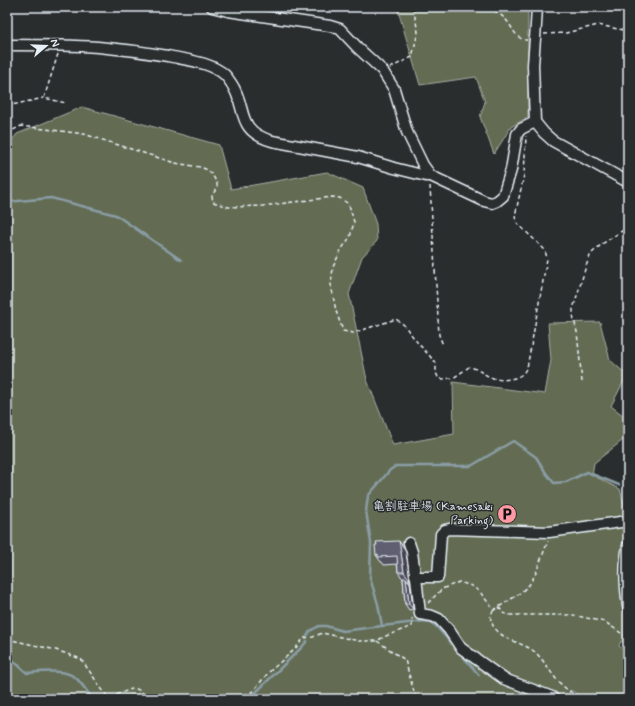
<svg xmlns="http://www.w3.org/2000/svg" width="635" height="706" viewBox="0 0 635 706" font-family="Mynerve,'Klee One',sans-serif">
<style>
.green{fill:#636c52;stroke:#a6aea5}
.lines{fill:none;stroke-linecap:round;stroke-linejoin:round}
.stream{stroke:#8a9da6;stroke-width:2.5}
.minor-casing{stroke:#e8f1f8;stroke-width:13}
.path{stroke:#e8f1f8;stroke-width:1.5;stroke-dasharray:4 3;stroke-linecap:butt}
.minor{stroke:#2a2d2e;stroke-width:10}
.wall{fill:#535262;stroke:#e8f1f8}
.shaded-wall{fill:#444250;stroke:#e8f1f8}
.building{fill:#615f72;stroke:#e8f1f8}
.labels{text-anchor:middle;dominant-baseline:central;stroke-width:3;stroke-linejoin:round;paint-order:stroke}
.poi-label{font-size:12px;fill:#e8f1f8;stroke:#2a2d2e;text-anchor:end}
</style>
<rect width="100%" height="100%" fill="#2a2d2e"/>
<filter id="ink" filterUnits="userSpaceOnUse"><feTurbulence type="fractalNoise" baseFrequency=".025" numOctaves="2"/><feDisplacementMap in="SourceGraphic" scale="8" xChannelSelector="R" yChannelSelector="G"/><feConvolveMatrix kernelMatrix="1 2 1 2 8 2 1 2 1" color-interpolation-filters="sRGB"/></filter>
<g filter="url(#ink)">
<g class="green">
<path d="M397,7H528V117L511,127L494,154L480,117L485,102L476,77L420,85Z"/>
<path d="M82,107L219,145L231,189L327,172L363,188L376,224L377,241L362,257L349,294L367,380L393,445L454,434L453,382L545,394L551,360L548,323L600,322L610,360L627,375L611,406L628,419V425L626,426L628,436L594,463L592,475L620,489L628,518V645L621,641L619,646L628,653V699H583L571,690L566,699H7V146L17,134Z"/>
</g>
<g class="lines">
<g class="stream">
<path d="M7,202L51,198L116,215L181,260"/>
<path d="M382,626L425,621L431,623L436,626L456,649"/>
<path d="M307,636L310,631L319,626H326L343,631L382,626L378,604L370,578L371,543L366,511L368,496L390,470L396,466H471L513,441L536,457L546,473L554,483L566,482L587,472L619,485"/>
<path d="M459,652L479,675"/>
<path d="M7,655L27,673C41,672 67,668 77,679C83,685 87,692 93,699"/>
<path d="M123,699L133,695L137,699"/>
<path d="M249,699L302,647L307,641"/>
</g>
<g class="minor-casing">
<g id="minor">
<path d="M212,7L228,11L330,26L340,29L358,48L382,70L394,89L407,132L423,165L431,176"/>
<path d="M537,7L536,25L533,65L535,122L544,133L553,141L628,182"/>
<path d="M7,45C37,45 68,45 98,47C122,49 145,52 168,56C186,60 211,62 225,75C227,77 229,80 231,83C248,107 234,130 272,141L358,157L394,168L426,176H431L484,201L492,203L497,201L503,196L511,170L517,134L521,129L535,122"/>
<path d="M409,543L412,552L415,575L416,577L420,614L432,616L439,619L449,630L461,648L504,679L552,697L554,699"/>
<path d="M628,546C624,565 625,586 628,606"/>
<path d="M416,577H438L441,534L445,530L449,529L549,532L628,521"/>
</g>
</g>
<g class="path">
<path d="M489,7C495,11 502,15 507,21C513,28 516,40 527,40"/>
<path d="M544,34L566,33L598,25L628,31"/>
<path d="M58,54L44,98L66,103"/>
<path d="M390,68L412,57L418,32L413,7"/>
<path d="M7,106L44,98"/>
<path d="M7,133L21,126L84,134L175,163L200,167L208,170L213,176L217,183V187L212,196L213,202L228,207L263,206L332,197L340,198L347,203L350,208L354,222L350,237L341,250L333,267L331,285L336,311L343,331L353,333L396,319L404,325L417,342L436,363V373L438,377L442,379L453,378L469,367C480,369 483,375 493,378C500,381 514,380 521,375C524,373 525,370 527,368L547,259L546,254L544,249L519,225L516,221L515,216L524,175L526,136"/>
<path d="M430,186L439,335L443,345"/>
<path d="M582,382L577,332L573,315V309L586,266L590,256L593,252L602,244L628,227"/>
<path d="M428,603L442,589L459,582L472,586L480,592L494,610L519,594L529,585L535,575L548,541"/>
<path d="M499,607L503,613L509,615H573L605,622L628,638"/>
<path d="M494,610C489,615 490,621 494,627C502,639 519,642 531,649C543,657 549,672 559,682C565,689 574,694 581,699"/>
<path d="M7,639L56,650L81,659L108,698L134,688L141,691L148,699"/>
<path d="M377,641L405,660L416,699"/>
<path d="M216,699L246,694L252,692L269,672L294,650L304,638L313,637L322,633L359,641H376L386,636L412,626V618"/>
</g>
<use href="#minor" class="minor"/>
</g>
<path class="wall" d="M404,548L406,553L410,580H408L410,583L413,609L409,610L405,604L403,579L398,572L397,564L384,565L382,562H381L376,555Z"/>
<g class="shaded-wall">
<path d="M399,541L404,548L406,553L410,580L404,572Z"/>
<path d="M406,578L410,583L413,609L409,604Z"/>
</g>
<g class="building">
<path d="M399,541L400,546L404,572H398L397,556L378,557V554L376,555L375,545H377L376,542Z"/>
<path d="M403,578H406L409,604H405Z"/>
</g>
</g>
<defs>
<g id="parking-disc" transform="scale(1)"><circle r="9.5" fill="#ff9aa2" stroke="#2a2d2e"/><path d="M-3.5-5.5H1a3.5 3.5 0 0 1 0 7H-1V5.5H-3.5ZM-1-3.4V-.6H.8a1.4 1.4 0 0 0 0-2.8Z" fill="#111"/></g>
</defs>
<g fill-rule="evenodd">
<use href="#parking-disc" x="507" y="514"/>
</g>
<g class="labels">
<g class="poi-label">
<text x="493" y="507">亀割駐車場 (Kamesaki<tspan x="493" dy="14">Parking)</tspan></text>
</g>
</g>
<rect width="635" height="706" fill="none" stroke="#2a2d2e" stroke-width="24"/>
<rect x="12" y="12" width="611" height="682" fill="none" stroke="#e8f1f8" stroke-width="1.5" filter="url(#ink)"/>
<g transform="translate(46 46) rotate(71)" stroke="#2a2d2e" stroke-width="3" paint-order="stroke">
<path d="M0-3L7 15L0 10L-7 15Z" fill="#e8f1f8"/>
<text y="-6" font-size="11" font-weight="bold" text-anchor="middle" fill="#e8f1f8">N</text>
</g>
</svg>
